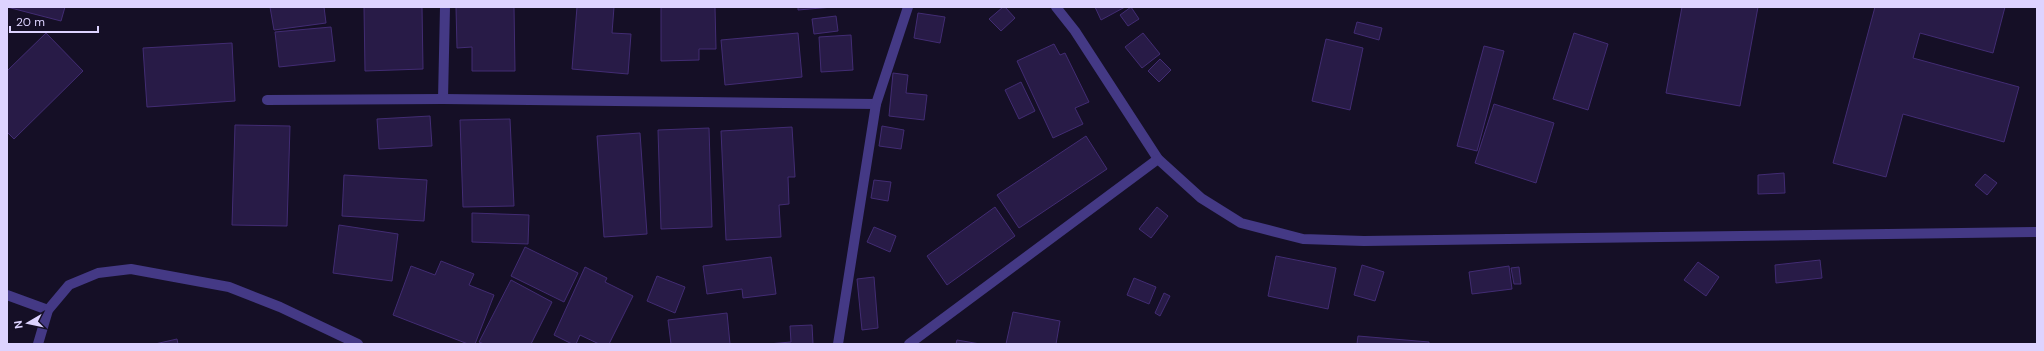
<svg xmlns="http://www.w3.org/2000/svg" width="2044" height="351" viewBox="0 0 2044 351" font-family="'DM Sans',sans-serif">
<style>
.building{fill:#281b47;stroke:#422c73}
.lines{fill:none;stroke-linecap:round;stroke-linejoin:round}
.minor{stroke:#443985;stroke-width:10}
</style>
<rect width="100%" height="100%" fill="#150f26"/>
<g class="building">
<path d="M7,7H65L61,21Z"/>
<path d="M270,7H324L326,23L274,30Z"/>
<path d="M364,7H422L423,69L365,71Z"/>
<path d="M456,7H514L515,71H472V47L457,48Z"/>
<path d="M577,7H614L612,33L631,34L628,74L572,69Z"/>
<path d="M661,7H715L716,49H699V60L661,61Z"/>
<path d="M798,7H833L798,10Z"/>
<path d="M1003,7H1005L1015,18L1001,31L989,19Z"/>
<path d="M1095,7H1125L1101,20Z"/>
<path d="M1131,7L1139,19L1128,26L1120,15Z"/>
<path d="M1682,7H1758L1740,106L1666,93Z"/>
<path d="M1875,7H2005L1993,53L1920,33L1913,58L2019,87L2004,142L1903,114L1886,177L1833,163Z"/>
<path d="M918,13L945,17L940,43L914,38Z"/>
<path d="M836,16L838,31L814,34L812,19Z"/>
<path d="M1357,22L1382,28L1379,40L1354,33Z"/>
<path d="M331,27L335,61L279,67L275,32Z"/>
<path d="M46,33L83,71L14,139L7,132V71Z"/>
<path d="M798,33L802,77L725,85L721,40Z"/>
<path d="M1143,33L1160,54L1142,68L1125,47Z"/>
<path d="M1574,33L1608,44L1588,110L1553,99Z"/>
<path d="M851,35L853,70L821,72L819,37Z"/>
<path d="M1326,39L1363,48L1350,110L1312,101Z"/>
<path d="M232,43L235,101L147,107L143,48Z"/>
<path d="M1054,44L1060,55L1065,53L1089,102L1075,108L1083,124L1053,138L1017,61Z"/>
<path d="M1484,46L1504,51L1477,151L1457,146Z"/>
<path d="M1160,59L1171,70L1159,82L1148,71Z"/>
<path d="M893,73L908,75L906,93L927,95L924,120L889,116Z"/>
<path d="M1021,82L1035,111L1019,119L1005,90Z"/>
<path d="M1494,104L1554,123L1536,183L1475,163Z"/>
<path d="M430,116L432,146L379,149L377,119Z"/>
<path d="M510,119L514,206L463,207L460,120Z"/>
<path d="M235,125L290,126L287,226L232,225Z"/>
<path d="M882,126L904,130L901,149L879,146Z"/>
<path d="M792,127L795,177H788L789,204L779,205L781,237L726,240L721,131Z"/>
<path d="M709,128L712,227L661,229L658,130Z"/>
<path d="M640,133L647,234L604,237L597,136Z"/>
<path d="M1086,136L1107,169L1019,228L997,195Z"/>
<path d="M1784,173L1785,193L1758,194V175Z"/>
<path d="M1985,174L1997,183L1987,195L1975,185Z"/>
<path d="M344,175L427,180L424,221L342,216Z"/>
<path d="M874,180L891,182L888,201L871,198Z"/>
<path d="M995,207L1015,236L947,285L927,256Z"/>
<path d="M1157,207L1168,216L1151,238L1139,229Z"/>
<path d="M472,213L529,215L528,244L472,242Z"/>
<path d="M339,225L398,234L392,281L333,273Z"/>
<path d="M874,227L896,236L890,252L867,242Z"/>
<path d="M525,247L578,273L564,302L511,276Z"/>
<path d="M1276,256L1336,268L1328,309L1268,296Z"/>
<path d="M771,257L776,294L743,298L742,289L707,294L703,266Z"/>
<path d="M1820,260L1822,278L1776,283L1775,265Z"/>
<path d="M441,261L474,274L469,285L494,295L475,344H468L393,315L411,266L435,275Z"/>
<path d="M1698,262L1719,277L1706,296L1684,280Z"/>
<path d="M1362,265L1384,272L1375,301L1354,295Z"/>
<path d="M1509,266L1512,289L1472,294L1469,272Z"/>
<path d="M585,267L607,278L605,282L633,296L609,344H599L580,335L576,344H572L554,335Z"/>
<path d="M1519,267L1521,284H1514L1511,268Z"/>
<path d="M657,276L685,287L675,313L647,301Z"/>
<path d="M874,277L878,328L862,330L857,279Z"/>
<path d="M1134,278L1156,287L1149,304L1127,295Z"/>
<path d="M511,280L552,302L531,344H484L479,342Z"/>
<path d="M1164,293L1170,296L1160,316L1155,313Z"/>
<path d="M1013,312L1060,321L1056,344H1006Z"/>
<path d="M727,313L730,344H671L668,320Z"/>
<path d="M812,325L813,344H768L791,342L790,326Z"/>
<path d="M1358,336L1429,342V344H1357Z"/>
<path d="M177,339L178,344H155Z"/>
<path d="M957,340L980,344H956Z"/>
</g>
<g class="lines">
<g class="minor">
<path d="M1056,7L1075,31L1158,159L1201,198L1241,223L1303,239L1364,241L2037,232"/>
<path d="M443,99L445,7"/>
<path d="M267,100L443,99L876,104"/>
<path d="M7,295L48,310"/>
<path d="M38,344L48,310L69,285L98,273L131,269L229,287L280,307L358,344"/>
<path d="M838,344L876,104L908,7"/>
<path d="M909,344L1158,159"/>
</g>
</g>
<rect width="2044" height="351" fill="none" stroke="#ddd3ff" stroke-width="16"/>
<g transform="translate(28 323) rotate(261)" stroke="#150f26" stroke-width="3" paint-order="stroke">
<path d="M0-3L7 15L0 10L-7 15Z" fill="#ddd3ff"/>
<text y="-6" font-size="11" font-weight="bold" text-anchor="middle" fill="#ddd3ff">N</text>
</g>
<path d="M10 26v6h88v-6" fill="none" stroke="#ddd3ff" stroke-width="2"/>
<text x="16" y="26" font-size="12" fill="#ddd3ff" stroke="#150f26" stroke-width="3" paint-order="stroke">20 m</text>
</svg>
